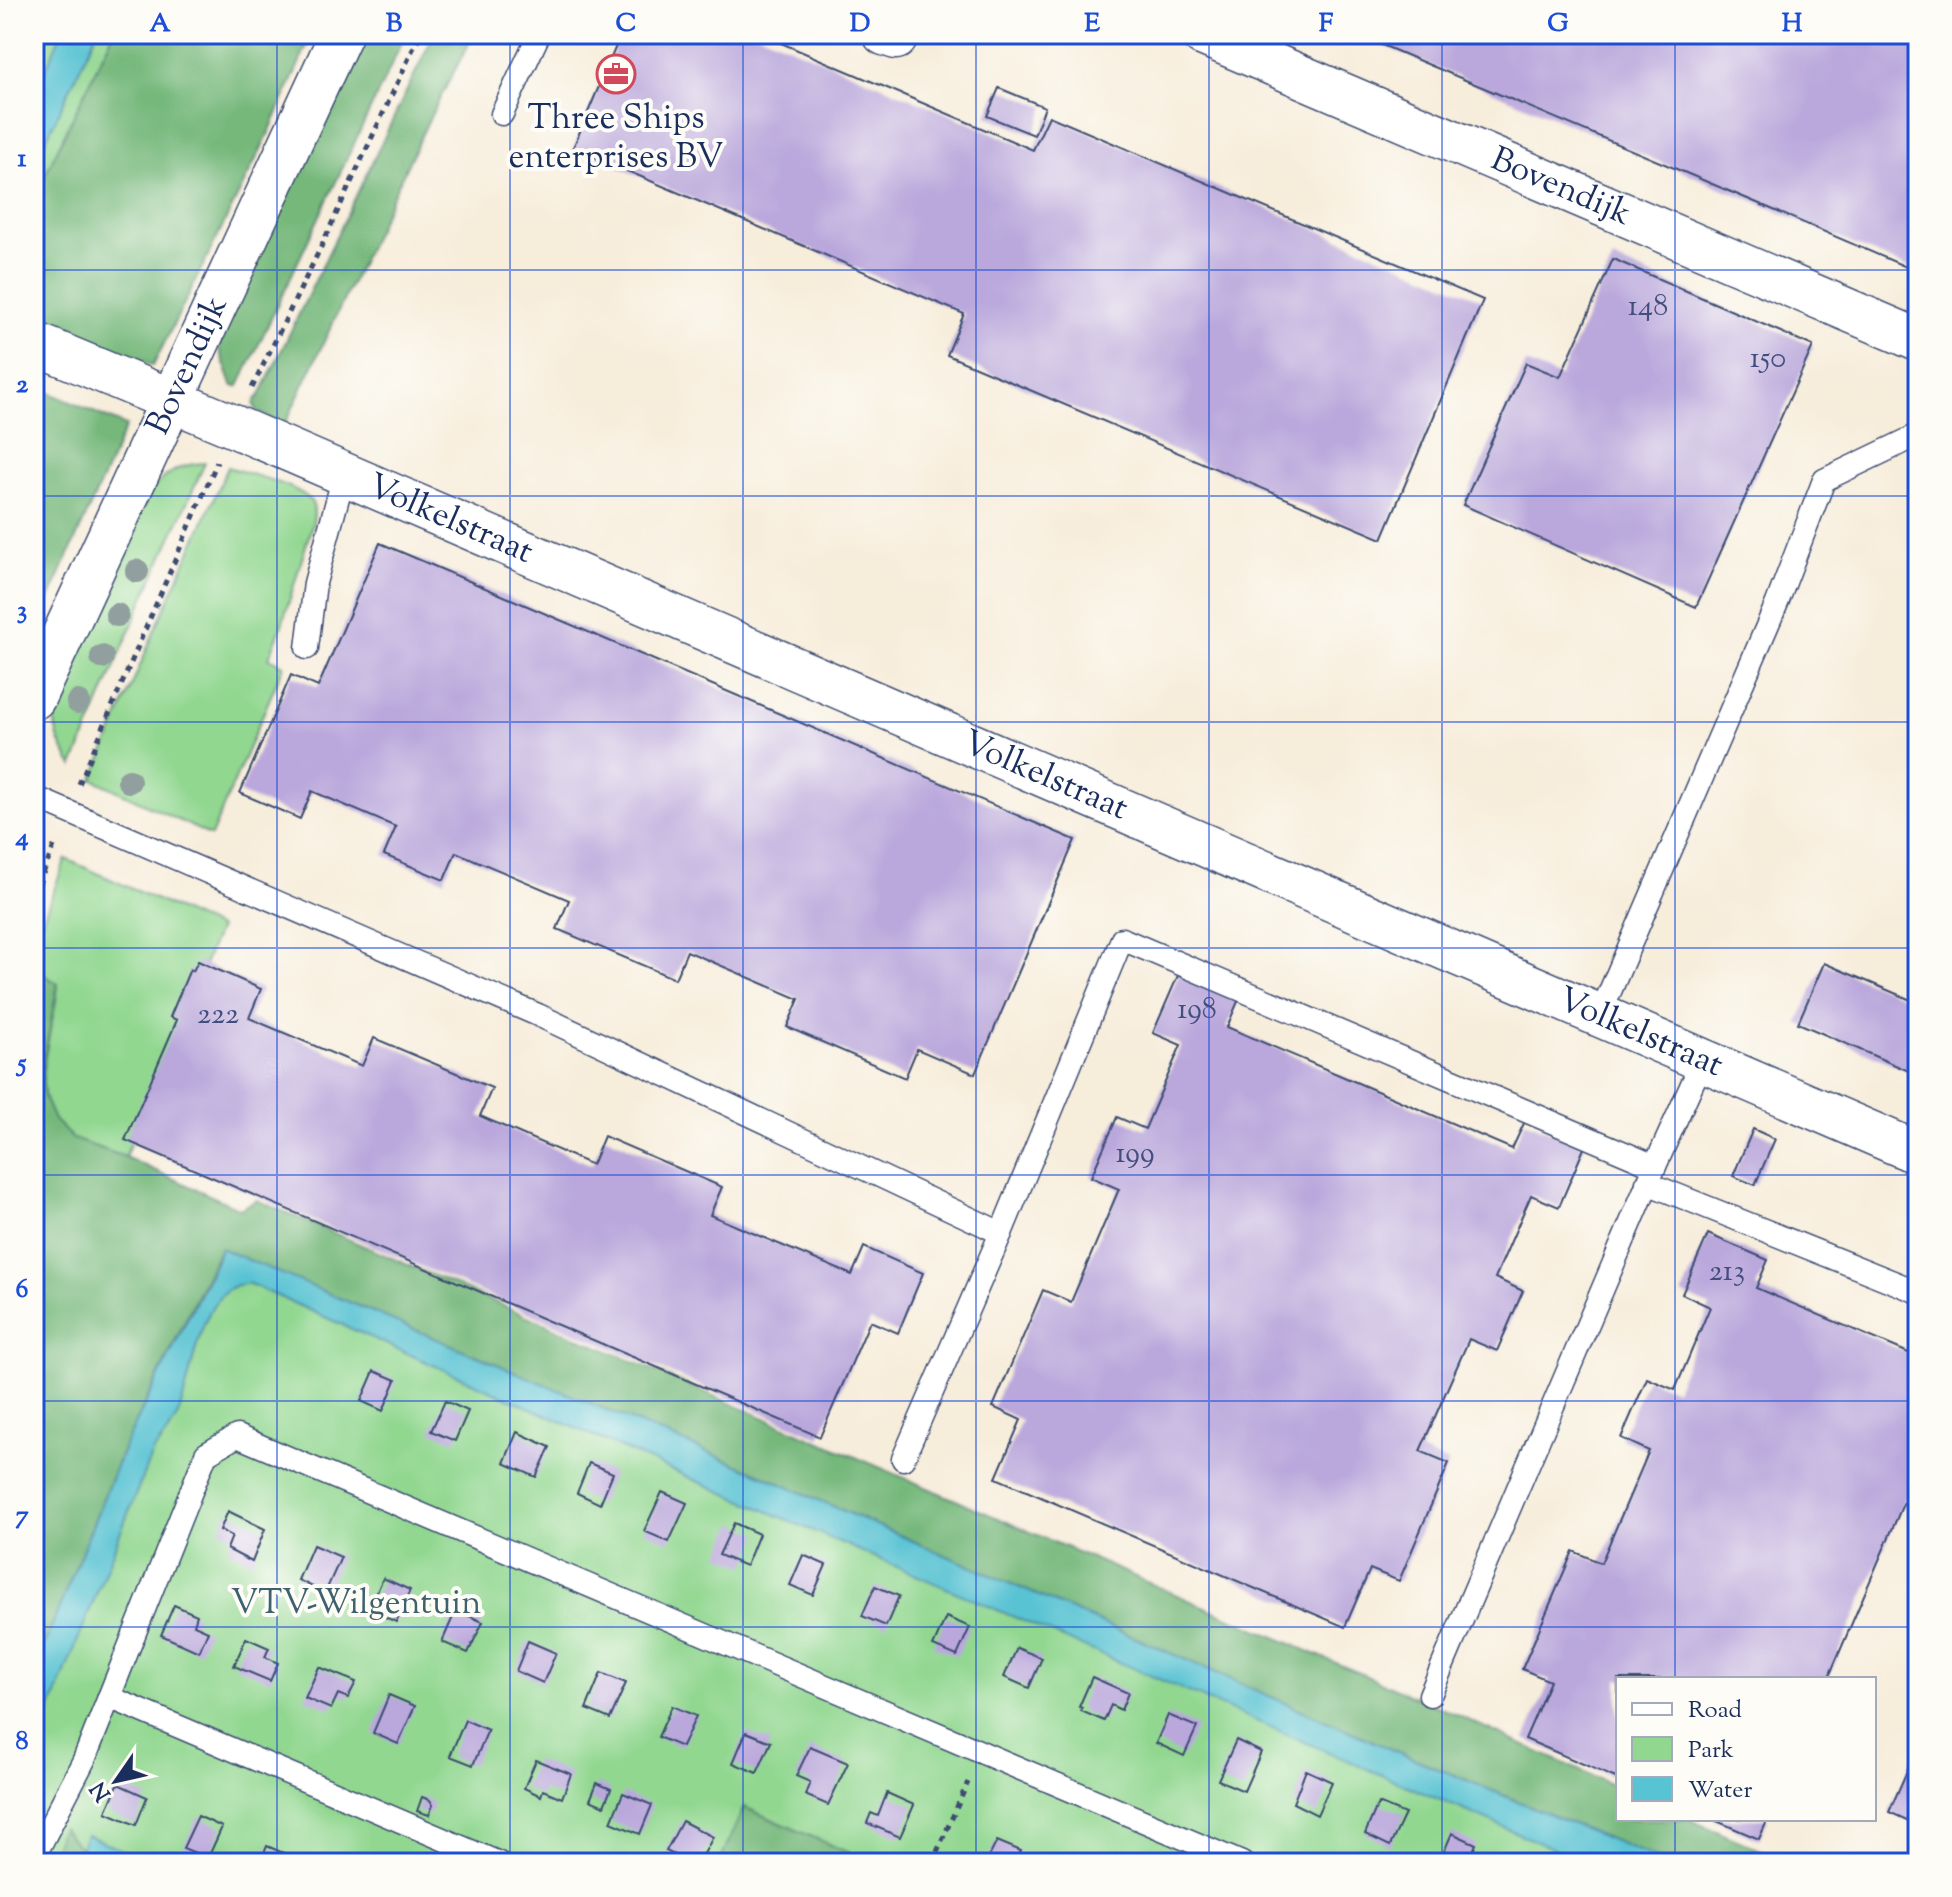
<svg xmlns="http://www.w3.org/2000/svg" width="1952" height="1897" viewBox="0 0 1952 1897" font-family="'Sorts Mill Goudy',serif">
<style>
.green{fill:#91d790;stroke:#568377;stroke-width:2}
.forest{fill:#74b87a;stroke:#48746c;stroke-width:2}
.water{fill:#58c3d3;stroke:#3a7998;stroke-width:2}
.building{fill:#baa7dc}
.lines{fill:none;stroke-linecap:round;stroke-linejoin:round}
.lane-casing{stroke:#3c4c71;stroke-width:25}
.street-casing{stroke:#3c4c71;stroke-width:45}
.path{stroke:#3c4c71;stroke-width:5;stroke-dasharray:6 6;stroke-linecap:butt}
.lane{stroke:#fff;stroke-width:22}
.street{stroke:#fff;stroke-width:42}
.tree{fill:#91a09e}
.grid{fill:none;stroke:#1d4ed8;stroke-width:2;stroke-opacity:0.55}
.labels{text-anchor:middle;dominant-baseline:central;stroke-width:8;stroke-linejoin:round;paint-order:stroke}
.number-label{font-size:30px;fill:#434d7e}
.poi-label{font-size:34px;fill:#1b2f5e;stroke:#fdfcf7}
.street-label{font-size:34px;fill:#1b2f5e;stroke:#fdfcf7}
.park-label{font-size:34px;fill:#3e616d;stroke:#fdfcf7}
.neatline{fill:none;stroke:#1d4ed8;stroke-width:3}
.grid-label{font-size:26px;text-anchor:middle;font-weight:bold;fill:#1d4ed8}
</style>
<rect width="100%" height="100%" fill="#fdfcf7"/>
<filter id="ink" filterUnits="userSpaceOnUse"><feTurbulence type="fractalNoise" baseFrequency=".0125" numOctaves="2"/><feDisplacementMap in="SourceGraphic" scale="16" xChannelSelector="R" yChannelSelector="G"/><feConvolveMatrix kernelMatrix="1 2 1 2 8 2 1 2 1" color-interpolation-filters="sRGB"/></filter>
<filter id="wash" filterUnits="userSpaceOnUse"><feTurbulence type="fractalNoise" baseFrequency=".006" numOctaves="4" result="noise"/><feDisplacementMap in="SourceGraphic" scale="32" xChannelSelector="R" yChannelSelector="G"/><feGaussianBlur stdDeviation="1.8" result="paint"/><feColorMatrix in="noise" values="0 0 0 0 0 0 0 0 0 0 0 0 0 0 0 0 0 1.4 0 .05"/><feComposite in="paint" operator="in"/></filter>
<g filter="url(#wash)">
<rect width="100%" height="100%" fill="#f7eddb"/>
<g class="green">
<path d="M34,34H113L34,198Z"/>
<path d="M205,463L141,604L73,766C60,746 51,728 56,703L150,492C167,473 179,464 205,463Z"/>
<path d="M228,467C248,474 301,485 312,503C315,509 314,515 313,522L281,628L269,658L284,665L211,836L93,779L154,632Z"/>
<path d="M66,859L219,928L125,1157C109,1152 85,1148 71,1138C19,1099 55,1035 58,984L34,968V941Z"/>
<path d="M219,1264L1633,1863H34V1699Z"/>
</g>
<g class="forest">
<path d="M113,34H312L268,135L153,366L34,313V198Z"/>
<path d="M358,34H406L239,386L235,387L232,385L219,349L220,339Z"/>
<path d="M434,34H474L429,119L286,422L282,425L257,411L254,405L256,399L259,397Z"/>
<path d="M34,386L126,426L34,633Z"/>
<path d="M34,968L58,984L42,1071L44,1097L54,1120L73,1139L125,1157L240,1209L257,1200L1457,1715L1618,1788V1819H1688L1791,1863H1668L1393,1750L759,1474L220,1248L124,1447L34,1670Z"/>
<path d="M744,1807L872,1863H719Z"/>
<path d="M62,1828L80,1848L114,1863H47Z"/>
</g>
<g class="water">
<path d="M61,34H96L34,165V96Z"/>
<path d="M220,1248L759,1474L1393,1750L1668,1863H1587L648,1460L250,1284C197,1279 193,1384 177,1417C171,1430 160,1442 152,1453L34,1751V1670L124,1447L215,1263Z"/>
<path d="M86,1835H87L153,1863H114L80,1848Z"/>
</g>
<g id="blocks">
<g class="building">
<path d="M621,34H760L1033,150L1049,116L1483,300L1382,539L947,355L964,314L573,148Z"/>
<path d="M1356,34H1918V272L1762,205Z"/>
<path d="M999,88L1045,107L1034,135L987,116Z"/>
<path d="M1613,259L1813,346L1696,607L1463,505L1526,363L1560,377Z"/>
<path d="M380,543L1075,840L975,1074L917,1049L905,1078L787,1027L799,999L687,951L675,979L557,929L569,900L456,852L444,880L384,855L396,827L312,791L300,819L240,793L291,675L318,687Z"/>
<path d="M198,961L261,989L249,1018L362,1066L374,1038L492,1088L480,1116L592,1165L604,1136L722,1187L710,1215L852,1275L864,1247L923,1273L898,1333L870,1321L820,1437L125,1140L177,1020L170,1017L190,969L193,971Z"/>
<path d="M1824,963L1918,1003V1075L1798,1023Z"/>
<path d="M1179,973L1239,999L1227,1027L1365,1086L1512,1149L1525,1121L1585,1146L1559,1207L1531,1195L1495,1278L1523,1291L1497,1351L1469,1339L1420,1451L1449,1463L1399,1581L1370,1569L1345,1627L996,1478L1021,1420L993,1407L1043,1290L1071,1302L1119,1189L1091,1177L1117,1117L1145,1129L1181,1045L1153,1033Z"/>
<path d="M1753,1129L1775,1139L1755,1185L1733,1176Z"/>
<path d="M1708,1234L1768,1260L1756,1288L1918,1357V1469L1828,1679H1618V1779L1525,1739L1550,1681L1522,1669L1573,1551L1601,1563L1649,1451L1621,1438L1647,1378L1675,1390L1710,1307L1682,1294Z"/>
<path d="M374,1371L396,1380L383,1411L361,1401Z"/>
<path d="M445,1401L468,1411L455,1441L431,1431Z"/>
<path d="M517,1432L550,1447L536,1477L504,1463Z"/>
<path d="M589,1463L613,1473L600,1504L577,1493Z"/>
<path d="M662,1492L687,1503L669,1542L644,1531Z"/>
<path d="M228,1511L265,1529L252,1562L227,1549L232,1536L220,1530Z"/>
<path d="M734,1523L759,1534L746,1566L719,1555Z"/>
<path d="M313,1545L341,1557L325,1593L298,1580Z"/>
<path d="M803,1555L826,1565L813,1595L790,1585Z"/>
<path d="M383,1578L410,1590L396,1622L369,1610Z"/>
<path d="M875,1586L899,1596L886,1626L862,1616Z"/>
<path d="M174,1605L197,1615L194,1625L208,1631L199,1652L161,1635Z"/>
<path d="M456,1610L483,1622L468,1653L442,1642Z"/>
<path d="M946,1617L970,1627L957,1656L933,1646Z"/>
<path d="M246,1638L269,1648L265,1657L278,1663L270,1681L234,1666Z"/>
<path d="M528,1641L556,1653L543,1683L516,1671Z"/>
<path d="M1017,1648L1042,1658L1029,1688L1004,1677Z"/>
<path d="M319,1667L356,1682L348,1698L338,1694L331,1709L305,1698Z"/>
<path d="M601,1673L626,1683L610,1719L586,1709Z"/>
<path d="M1092,1677L1128,1693L1121,1710L1111,1705L1104,1721L1081,1711L1082,1708L1079,1707Z"/>
<path d="M389,1695L415,1706L398,1744L373,1733Z"/>
<path d="M672,1706L696,1716L682,1747L658,1737Z"/>
<path d="M1168,1715L1197,1727L1184,1756L1156,1743Z"/>
<path d="M465,1720L488,1730L473,1765L450,1756Z"/>
<path d="M746,1732L771,1742L757,1773L733,1763Z"/>
<path d="M1236,1740L1261,1752L1244,1791L1218,1780Z"/>
<path d="M1918,1746V1825L1889,1812Z"/>
<path d="M810,1747L848,1763L828,1805L805,1795L810,1782L796,1776Z"/>
<path d="M536,1760L571,1774L562,1798L543,1790L541,1796L524,1788Z"/>
<path d="M1306,1770L1332,1782L1317,1815L1293,1803Z"/>
<path d="M597,1783L611,1789L604,1806L590,1800Z"/>
<path d="M118,1784L147,1797L136,1825L106,1812Z"/>
<path d="M623,1793L652,1805L640,1834L611,1822Z"/>
<path d="M887,1793L914,1805L900,1837L867,1823L871,1813L878,1816Z"/>
<path d="M422,1797L430,1800L433,1805L429,1815L417,1811Z"/>
<path d="M1378,1803L1405,1814L1390,1846L1365,1834Z"/>
<path d="M198,1816L222,1827L208,1858L183,1848Z"/>
<path d="M1712,1819H1768L1759,1839Z"/>
<path d="M682,1821L713,1837L699,1863H690L666,1851Z"/>
<path d="M1452,1833L1476,1844L1468,1863H1439Z"/>
<path d="M997,1841L1021,1851L1015,1863H986Z"/>
<path d="M267,1846L293,1857L291,1863H247L250,1856L261,1861Z"/>
</g>
</g>
</g>
<g filter="url(#ink)">
<use href="#blocks" fill-opacity="0" stroke="#3c4c71" stroke-width="2"/>
<g class="lines">
<g class="lane-casing">
<g id="lane">
<path d="M502,114L539,34"/>
<path d="M307,648L315,583L344,475"/>
<path d="M34,797L538,1015L1001,1233"/>
<path d="M1599,1017L1777,603L1824,480L1918,435"/>
<path d="M1655,1166L1702,1062"/>
<path d="M1647,1183L1918,1292"/>
<path d="M903,1459L1001,1233L1122,939L1655,1166L1430,1695"/>
<path d="M109,1697L499,1863"/>
<path d="M34,1857L84,1760L206,1454L237,1436L1242,1863"/>
</g>
</g>
<g class="street-casing">
<g id="street">
<path d="M884,34L896,38L898,34"/>
<path id="s1" d="M1202,34L1918,340"/>
<path id="s2" d="M34,343L233,426L1918,1153"/>
<path id="s3" d="M34,698L341,34"/>
</g>
</g>
<g class="path">
<path d="M252,388L320,249L420,34"/>
<path d="M79,784L217,462"/>
<path d="M34,896L56,841"/>
<path d="M932,1863L968,1782"/>
</g>
<use href="#lane" class="lane"/>
<use href="#street" class="street"/>
</g>
<g class="tree">
<circle cx="137" cy="571" r="12"/>
<circle cx="117" cy="615" r="12"/>
<circle cx="102" cy="657" r="12"/>
<circle cx="78" cy="702" r="12"/>
<circle cx="129" cy="781" r="12"/>
</g>
</g>
<path class="grid" d="M277,34V1863M510,34V1863M743,34V1863M976,34V1863M1209,34V1863M1442,34V1863M1675,34V1679M34,270H1918M34,496H1918M34,722H1918M34,948H1918M34,1175H1918M34,1401H1918M34,1627H1918M1675,1819V1863"/>
<defs>
<g id="office-ring" transform="scale(2)"><circle r="9.5" fill="#fdfcf7" stroke="#d1495b" stroke-width="1.5"/><path d="M-6-3h4V-5.5h4V-3h4V5H-6ZM-1-4.5V-3h2v-1.5ZM-6 0V1H6V0Z" fill="#d1495b"/></g>
</defs>
<g fill-rule="evenodd">
<use href="#office-ring" x="616" y="74"/>
</g>
<g class="labels">
<g class="number-label">
<text x="1648" y="307">148</text>
<text x="1768" y="359">150</text>
<text x="1197" y="1010">198</text>
<text x="218" y="1015">222</text>
<text x="1135" y="1154">199</text>
<text x="1727" y="1272">213</text>
</g>
<g class="poi-label">
<text x="616" y="119">Three Ships<tspan x="616" dy="39">enterprises BV</tspan></text>
</g>
<g class="street-label">
<text stroke="none"><textPath href="#s1" startOffset="390">Bovendijk</textPath></text>
<text stroke="none"><textPath href="#s3" startOffset="366">Bovendijk</textPath></text>
<text stroke="none"><textPath href="#s2" startOffset="452">Volkelstraat</textPath></text>
<text stroke="none"><textPath href="#s2" startOffset="1100">Volkelstraat</textPath></text>
<text stroke="none"><textPath href="#s2" startOffset="1748">Volkelstraat</textPath></text>
</g>
<g class="park-label">
<text x="356" y="1604">VTV-Wilgentuin</text>
</g>
</g>
<rect width="1952" height="1897" fill="none" stroke="#fdfcf7" stroke-width="88"/>
<rect x="1616" y="1677" width="260" height="144" fill="#fdfcf7" stroke="#a3aaba" stroke-width="2"/>
<rect x="1632" y="1703" width="40" height="12" fill="#ffffff" stroke="#a3aaba" stroke-width="2"/>
<text x="1688" y="1717" font-size="24" fill="#1b2f5e">Road</text>
<rect x="1632" y="1737" width="40" height="24" fill="#91d790" stroke="#a3aaba" stroke-width="2"/>
<text x="1688" y="1757" font-size="24" fill="#1b2f5e">Park</text>
<rect x="1632" y="1777" width="40" height="24" fill="#58c3d3" stroke="#a3aaba" stroke-width="2"/>
<text x="1688" y="1797" font-size="24" fill="#1b2f5e">Water</text>
<g transform="translate(116 1781) rotate(236)" stroke="#fdfcf7" stroke-width="6" paint-order="stroke">
<path d="M0-6L14 30L0 20L-14 30Z" fill="#1b2f5e"/>
<text y="-12" font-size="22" font-weight="bold" text-anchor="middle" fill="#1b2f5e">N</text>
</g>
<rect x="44" y="44" width="1864" height="1809" class="neatline"/>
<g class="grid-label">
<text x="160" y="31">A</text>
<text x="394" y="31">B</text>
<text x="626" y="31">C</text>
<text x="860" y="31">D</text>
<text x="1092" y="31">E</text>
<text x="1326" y="31">F</text>
<text x="1558" y="31">G</text>
<text x="1792" y="31">H</text>
<text x="22" y="166">1</text>
<text x="22" y="392">2</text>
<text x="22" y="618">3</text>
<text x="22" y="845">4</text>
<text x="22" y="1071">5</text>
<text x="22" y="1297">6</text>
<text x="22" y="1523">7</text>
<text x="22" y="1749">8</text>
</g>
</svg>
